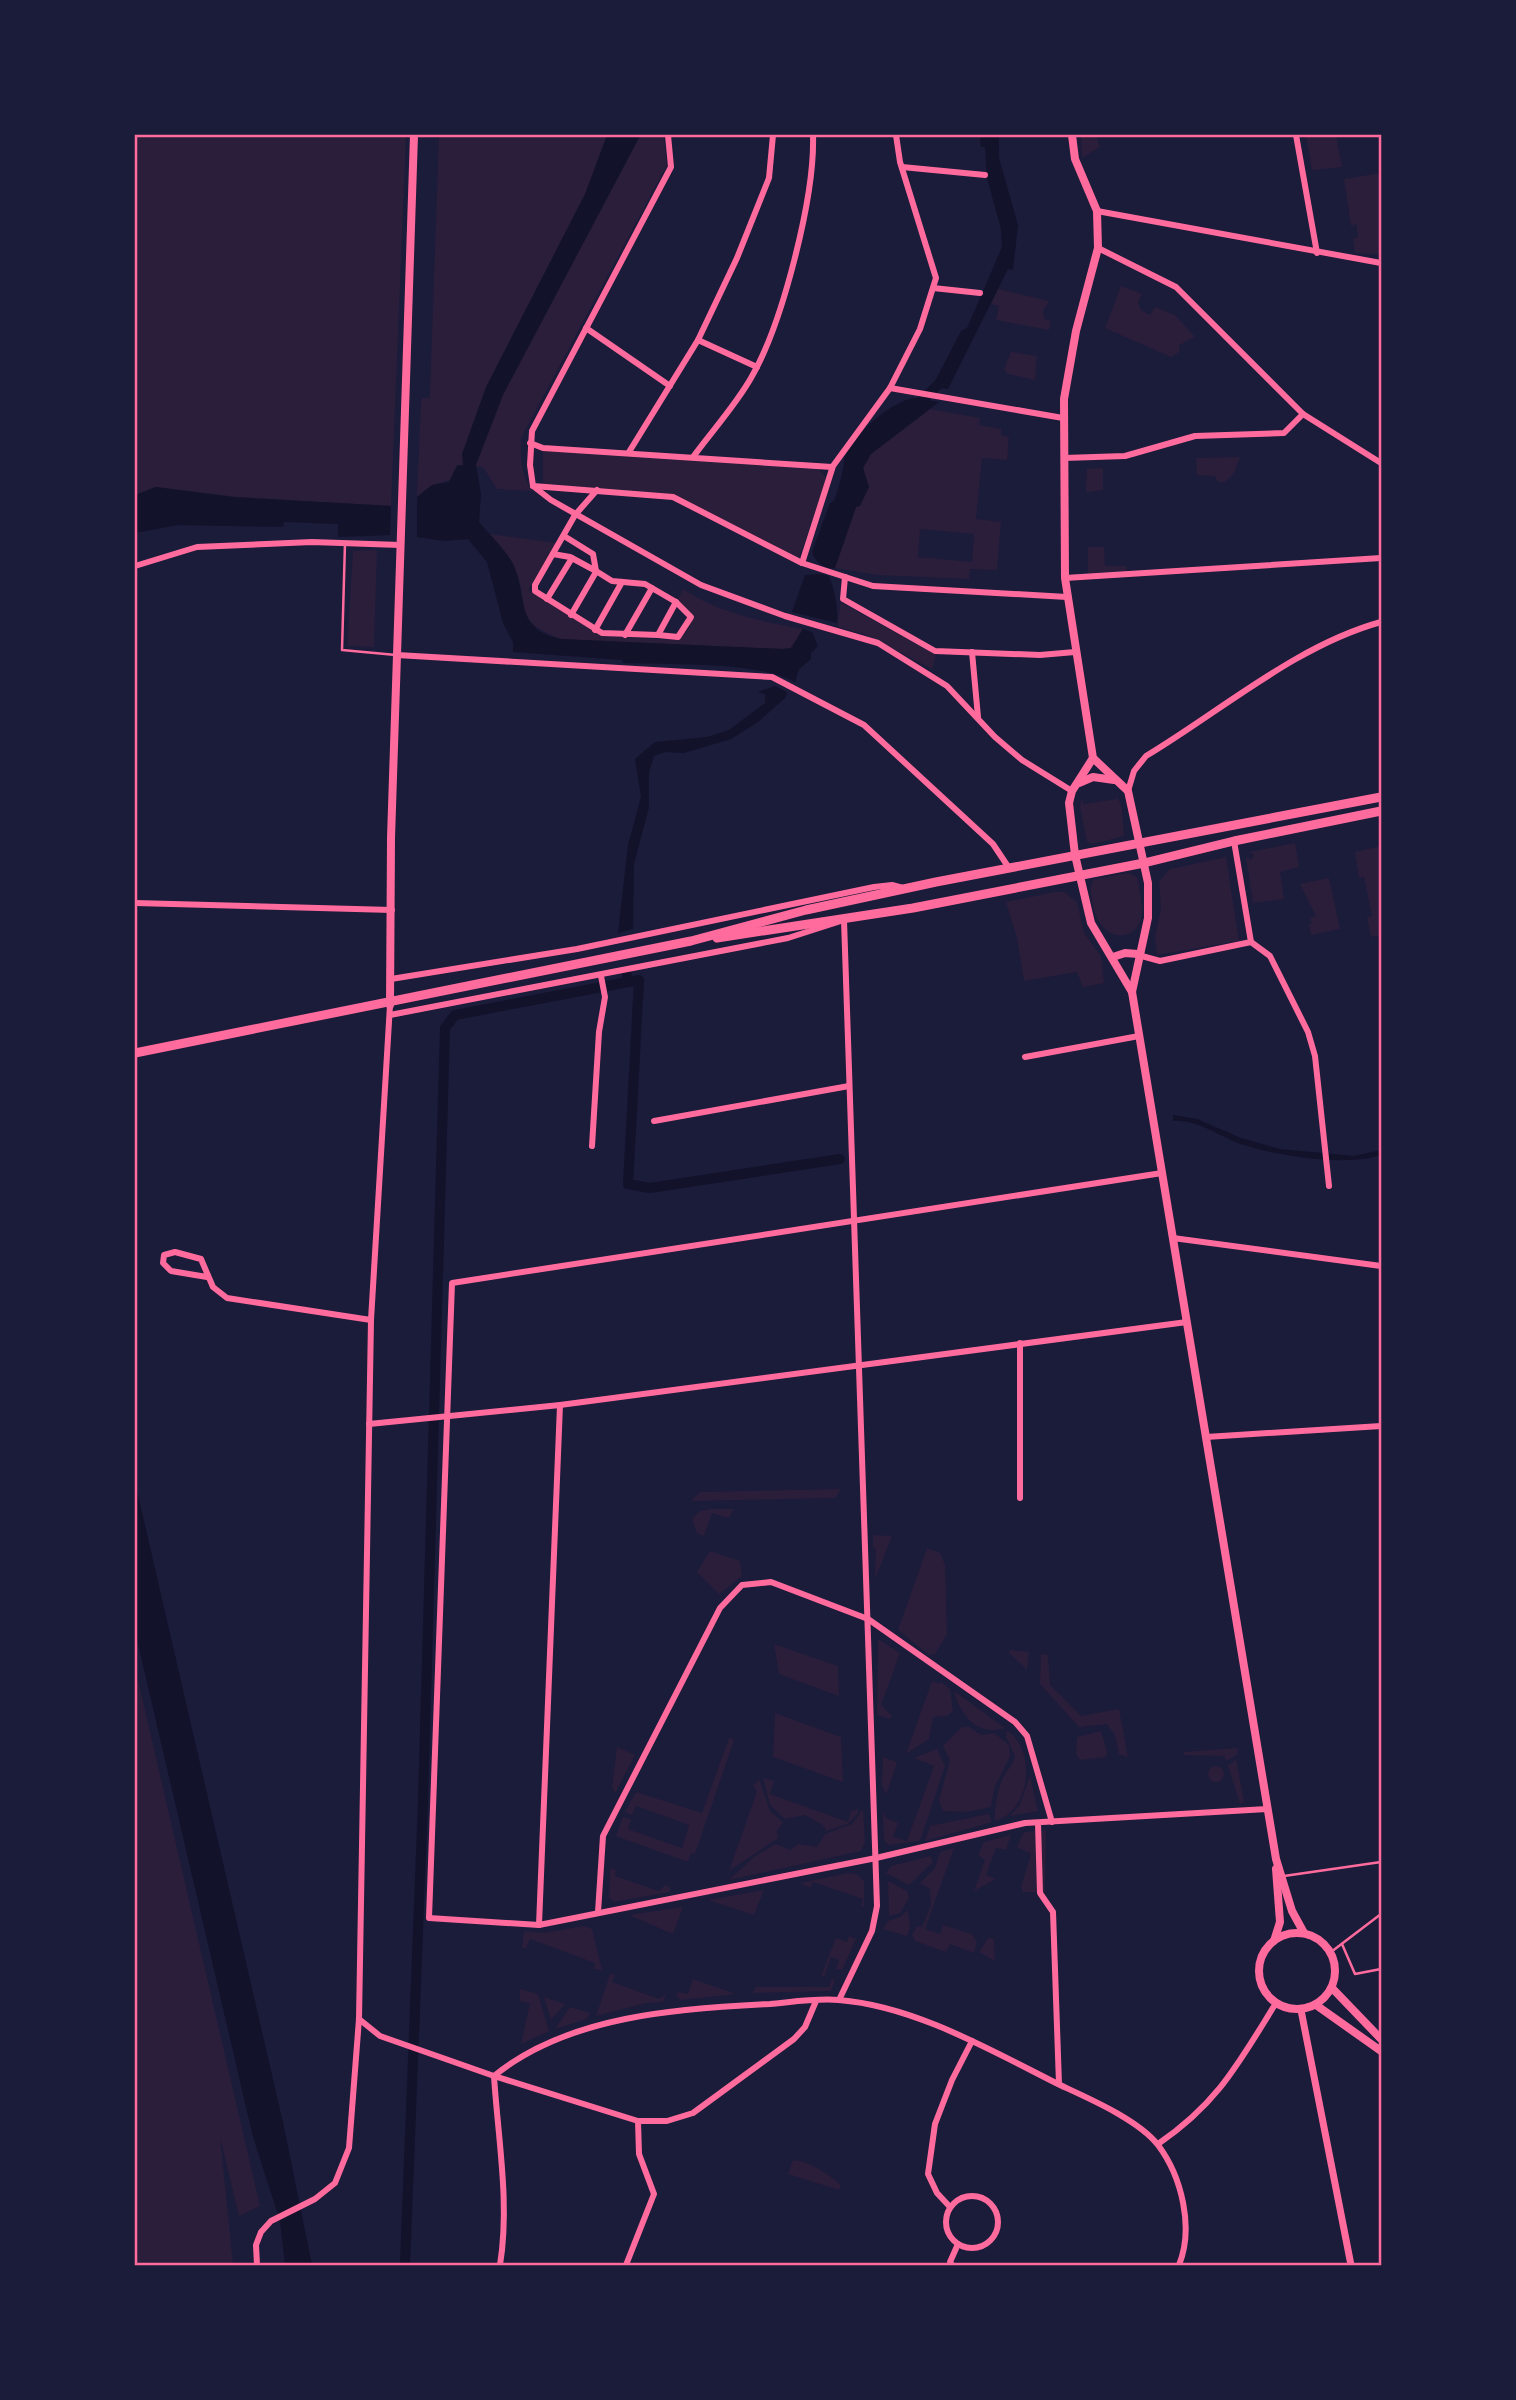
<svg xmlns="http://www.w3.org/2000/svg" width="1516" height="2400" viewBox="0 0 1516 2400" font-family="'IBM Plex Serif',serif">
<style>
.green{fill:#2a1e3b;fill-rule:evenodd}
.water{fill:#12122b}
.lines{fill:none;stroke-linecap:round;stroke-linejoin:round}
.canal{stroke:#12122b;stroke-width:10}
.service{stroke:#ff6b9d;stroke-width:2.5}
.minor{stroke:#ff6b9d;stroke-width:6}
.tertiary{stroke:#ff6b9d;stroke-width:7}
.secondary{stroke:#ff6b9d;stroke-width:8}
.primary{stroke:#ff6b9d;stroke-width:9}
.neatline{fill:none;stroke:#ff6b9d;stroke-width:2.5}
</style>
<rect width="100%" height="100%" fill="#1b1b3a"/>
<g class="green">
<path d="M135,135H406L391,506L237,497L156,487L135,495Z"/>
<path d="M439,135L664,136L667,165L521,438C520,458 521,474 532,491L497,489L483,467L457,465L450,480L432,485L417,497L421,402L422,398H429L430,394Z"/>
<path d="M1081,135H1096L1100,147L1082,158Z"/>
<path d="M1306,135H1336L1342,167L1312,170Z"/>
<path d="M1381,173V255L1355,253L1353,239L1358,237L1356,224L1351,226L1344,179Z"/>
<path d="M1121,286L1142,294L1138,302L1141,310L1150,315L1155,307L1175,315L1195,337L1179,345V352L1171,357L1105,328Z"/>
<path d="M998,289L1049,301L1043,311L1044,319L1050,320L1049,330L996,320L999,306L991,304Z"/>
<path d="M1011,352L1037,356L1035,380L1008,374L1004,369Z"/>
<path d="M930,409L980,418L979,425L1001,429V435L1009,437L1007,460L982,458L976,519L1001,522L997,570L970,569L969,579L877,575L835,568L856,507L869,487L863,468L871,454ZM920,529L974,534L972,562L918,557Z"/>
<path d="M543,450L693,457L818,469L825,476V484L799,558L673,497L543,486Z"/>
<path d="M1240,457L1234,473L1225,482H1218L1215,476L1197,475L1196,458Z"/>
<path d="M1103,468V490L1086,492L1087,469Z"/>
<path d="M489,534L556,543L528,590L602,636L679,640L689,628L693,615L678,600L683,589C716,612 764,622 803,629L791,648L782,649L561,639C508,619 533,605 513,565C508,554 496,544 489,534Z"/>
<path d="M1088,547H1104L1105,566H1126L1127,572L1088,573Z"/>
<path d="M377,550L374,647L347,646L353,551Z"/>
<path d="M840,602L936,655L932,669L867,635L838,627Z"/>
<path d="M1116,793L1122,808L1124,836L1093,844L1087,842L1080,807L1081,798L1084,804L1117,799Z"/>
<path d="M1295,843L1299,867L1280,872L1284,899L1253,903L1246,857L1251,860L1254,855L1249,852Z"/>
<path d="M1381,846V935L1371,937L1367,917L1372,916L1364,877L1359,878L1355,852Z"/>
<path d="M1226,857L1239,941L1157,955L1155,937L1161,909L1159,881L1170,869Z"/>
<path d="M1128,873L1137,877C1139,888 1142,899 1142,910C1143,942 1099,949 1092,900C1091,892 1089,886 1094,879Z"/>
<path d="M1329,878L1340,929L1311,935L1309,924H1312L1310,918L1316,916L1300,884Z"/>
<path d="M1055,892H1064L1077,902L1084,933L1101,956L1104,983L1083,987L1077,972L1024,981L1017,938L1006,902Z"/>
<path d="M841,1489L835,1498L691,1501L700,1492Z"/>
<path d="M711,1509H734L728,1518L712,1513L704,1536L697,1533L692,1519L700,1511Z"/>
<path d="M873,1535L892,1536L875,1579L876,1549L873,1548Z"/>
<path d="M927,1548L940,1553L945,1565L947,1634L935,1654L929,1655L898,1630Z"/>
<path d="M710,1551L740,1561L742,1576L719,1594L697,1572Z"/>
<path d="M878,1639L900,1653L881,1705L892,1716L890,1719L877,1715Z"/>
<path d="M774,1644L838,1666L839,1696L779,1674Z"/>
<path d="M1009,1650L1029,1652L1027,1670L1009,1653Z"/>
<path d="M1041,1654L1048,1655L1050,1685L1081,1716L1119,1709L1128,1757L1119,1754L1115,1735L1107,1724L1079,1727L1040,1684Z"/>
<path d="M135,1667L260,2206L239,2216L220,2137L233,2265H135Z"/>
<path d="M932,1681L939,1684L940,1681L950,1689L953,1711L947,1716L933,1717L929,1739L906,1754Z"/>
<path d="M954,1691L1005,1728C979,1737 960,1716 954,1691Z"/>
<path d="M775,1713L841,1737L843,1782L773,1757Z"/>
<path d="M962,1727H969L981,1735L994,1733L1009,1745L1010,1756L994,1789L991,1807L966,1812L943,1811L939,1800L950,1760L943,1746Z"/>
<path d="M1007,1730C1036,1750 1032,1810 995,1821C994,1812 998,1785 1004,1776C1008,1769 1013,1765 1015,1756L1006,1737Z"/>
<path d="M1101,1731L1107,1751L1106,1757L1080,1760L1076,1754L1077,1737Z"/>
<path d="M729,1738L734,1740L695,1854L691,1853L688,1862L616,1836L623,1817L631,1819L628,1829L682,1848L689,1825L636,1806L632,1815L625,1812L636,1792L702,1813Z"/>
<path d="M617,1747L635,1755L615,1793L612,1787Z"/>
<path d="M1238,1748L1237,1755L1226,1761L1224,1756L1184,1755L1183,1752Z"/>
<path d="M937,1749L945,1766L920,1841L888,1845L884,1840L883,1811L886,1818L898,1823L893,1837L907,1841L934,1766L914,1758Z"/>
<path d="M883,1757L897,1762L886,1795L882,1785Z"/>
<path d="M1236,1759L1244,1801L1240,1804L1228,1766Z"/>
<circle cx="1216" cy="1774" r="8"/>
<path d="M1030,1776L1038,1811L1010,1816L1020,1804Z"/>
<path d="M763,1778L774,1781L770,1794L848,1822L851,1811L858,1809V1813L847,1824L826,1831L824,1826L805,1815L785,1819L770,1805Z"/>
<path d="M759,1779L770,1811L783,1822L777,1831L778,1838L729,1871L757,1791L753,1786Z"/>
<path d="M863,1809L865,1842L861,1851L729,1880L755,1856L776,1844L790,1850L798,1844L817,1847L825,1834L852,1824Z"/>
<path d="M989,1814L992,1822L925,1841L930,1826Z"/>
<path d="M1046,1830L1045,1892H1023L1021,1887L1031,1854L1017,1847L1024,1832Z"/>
<path d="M1011,1835L1006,1850L996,1848L986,1875L996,1879L974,1891L985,1860L978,1855L984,1842Z"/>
<path d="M954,1848L925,1929L940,1934L943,1925L972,1934L977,1942L974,1953L950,1944L946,1952L915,1941L912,1935L917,1926L922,1927L931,1905L930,1889L920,1883L935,1868L940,1852Z"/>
<path d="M930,1856L933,1862L909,1885L886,1873L891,1866Z"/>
<path d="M610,1868L616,1870L615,1876L659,1891L665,1885L670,1887V1892L614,1902L609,1898Z"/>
<path d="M848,1873L856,1874L864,1881V1907L861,1906L863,1899L813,1882L810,1888L800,1883Z"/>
<path d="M888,1881L907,1891L909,1898L900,1913L889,1916Z"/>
<path d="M764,1890L754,1915L708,1900Z"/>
<path d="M683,1907L673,1934L629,1915Z"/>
<path d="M908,1910L910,1928L907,1936L883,1929L888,1921L900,1917Z"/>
<path d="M584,1926L592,1929L602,1970L594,1969L595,1963L530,1939L526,1948H522L524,1931L543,1933Z"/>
<path d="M849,1936L856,1939L842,1970L836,1969L839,1960L831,1957L824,1977L821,1976L836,1938L847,1942Z"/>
<path d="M988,1938L994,1939L995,1961L979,1952Z"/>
<path d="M610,1974L615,1975L612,1982L659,1999L666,1994L663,2002L646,2003L596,2016Z"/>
<path d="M693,1979L736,1994L681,2000L676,1996L678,1992L688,1994Z"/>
<path d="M832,1979L835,1980L831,1991L752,1993L756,1987H829Z"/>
<path d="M520,1989L538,1994L549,2031L521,2044L530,2003L520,2001Z"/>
<path d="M544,1997L565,2004L551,2020Z"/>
<path d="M570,2007L590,2013L587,2019L555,2029Z"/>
<path d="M793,2160C812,2162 826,2173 841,2185L839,2190L788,2174Z"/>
</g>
<g class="water">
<path d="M607,135L640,136L503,395L476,465L481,494L479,522C490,535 507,551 514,566C528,600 515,629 561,639L782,649L791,648L803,629L812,632L818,646L811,653V659L799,669L795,682C756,661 669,665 623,663L622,660L513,652V642L503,623L487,562L468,539L445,541L417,537V497L432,485L449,482L457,466L463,465L462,454L486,387L585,194Z"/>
<path d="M980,135H999V158L1018,225L1013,270L1008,269L948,389L932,387L961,331L967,328L1002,247L1001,229L987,178L985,147H981Z"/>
<path d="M915,398L939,402L871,454L863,468L869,487L860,506L856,507L835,568C825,570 814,561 812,552L830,503L834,501C839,487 843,473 844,461C847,438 893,400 915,398Z"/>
<path d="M156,487L233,497L391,506L390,535L338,537V524L284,522L283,527L178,525L135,533V495Z"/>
<path d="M820,574L829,576C835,592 838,606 837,623L792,612L805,575Z"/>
<path d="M775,686L787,692L786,697L758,722L731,739L684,753L665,752L654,756L649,772V807L634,864L633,929L618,933L628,845L641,797L635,759L655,742L707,737L729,730L765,703V694L758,692Z"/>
<path d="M1173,1115L1197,1119L1241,1138L1280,1149L1354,1156L1381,1150V1155C1345,1167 1275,1156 1238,1143C1217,1135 1196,1119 1173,1121Z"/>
<path d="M135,1482L284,2127L312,2265H285L280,2221L253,2137L135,1631Z"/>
</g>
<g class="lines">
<g class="canal">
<path d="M914,408L945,378"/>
<path d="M627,975L628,982L639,980L628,1184L650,1188L840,1159"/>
<path d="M405,2265L423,1801L445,1028L455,1015L628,982"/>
</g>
<g class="service">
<path d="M345,543L342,650L396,655"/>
<path d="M1284,1876L1381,1862"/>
<path d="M1342,1944L1355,1974L1381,1969"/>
<path d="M1331,1952L1381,1914"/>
</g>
<g class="minor">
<path d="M668,135L671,167L532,431L530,465L533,486L551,500L701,585L785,616L878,643L947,686L995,737L1022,760L1072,791"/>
<path d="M1296,135L1317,253"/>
<path d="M902,167L985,175"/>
<path d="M1097,211L1381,263"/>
<path d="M1098,248L1176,287L1303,414L1381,463"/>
<path d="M933,288L980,293"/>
<path d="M586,328L670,386"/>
<path d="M698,340L757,367"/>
<path d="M890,388L1063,418"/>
<path d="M530,443L543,448L832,467"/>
<path d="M629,452L698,340L737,258L769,178L773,135"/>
<path d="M693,457C712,431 735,406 751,378C782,325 815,197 813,135"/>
<path d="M1064,458L1125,456L1195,436L1284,433L1303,414"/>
<path d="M533,486L673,497L802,563L873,586L1067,597"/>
<path d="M564,536L593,554L596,571L612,581L645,584L676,602L658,635L602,633L535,591V585L575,515L597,490"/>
<path d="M553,554L570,557L596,571"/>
<path d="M802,563L833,466L890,388L920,329L936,278L900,162L896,135"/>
<path d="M135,566L197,547L312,542L400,545"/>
<path d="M845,577L843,599L935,651L1040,655L1075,652"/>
<path d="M1065,578L1381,558"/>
<path d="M547,599L572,558"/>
<path d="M571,615L596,572"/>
<path d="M595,630L622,582"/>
<path d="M625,635L652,588"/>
<path d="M658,635L678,637L691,617L676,602"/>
<path d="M972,652L978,717"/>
<path d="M397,655L772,677L864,725L993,844L1009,868"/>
<path d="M1128,791L1134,771L1146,756C1221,711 1297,645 1381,622"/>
<path d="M135,903L392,910"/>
<path d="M1251,942L1270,956L1308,1032L1315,1056L1329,1186"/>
<path d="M1138,955L1160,961L1251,942L1234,841"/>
<path d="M391,979L577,949L874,887L892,885L903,888"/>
<path d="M390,1015L788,938L844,920L877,1906L872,1931L839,2000"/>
<path d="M1025,1057L1139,1036"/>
<path d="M654,1121L849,1086"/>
<path d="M592,1146L599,1032L605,997L601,976"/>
<path d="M1162,1173L452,1283L429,1918L539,1925L876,1858L1025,1823L1267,1809"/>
<path d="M1173,1238L1381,1266"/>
<path d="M207,1277L171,1271L163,1263L164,1255L175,1252L201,1259L213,1287L227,1298L371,1320"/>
<path d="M369,1424L560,1405L1187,1322"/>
<path d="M1206,1437L1381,1426"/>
<path d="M1020,1498V1343"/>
<path d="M1038,1823L1040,1893L1053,1912L1059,2084"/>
<path d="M598,1912L603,1836L720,1608L742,1585L771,1582L868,1619L1015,1722L1027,1736L1052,1822"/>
<path d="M539,1925L560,1405"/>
<path d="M359,2019L380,2036L494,2076L638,2121"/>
<path d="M494,2076C567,2016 679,2008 770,2004C792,2002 817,1998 839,2000C915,2006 992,2051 1060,2085C1088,2098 1139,2120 1158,2145C1182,2177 1194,2228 1179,2265"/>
<path d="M494,2076C498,2139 510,2203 500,2265"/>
<path d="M1158,2144C1218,2103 1238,2064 1276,2003"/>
<circle cx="972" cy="2222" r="26"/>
<path d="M950,2207L937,2193L928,2174L935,2124L952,2080L972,2041"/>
<path d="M257,2265L256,2245L261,2232L271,2221L315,2199L335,2183L349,2148L359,2019L371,1320L390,1005"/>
<path d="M626,2265L654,2194L639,2154L638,2121H667L693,2113L794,2039L805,2027L816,2001"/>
<path d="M952,2265L950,2262L958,2244"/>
</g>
<path class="tertiary" d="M1301,2010L1351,2265"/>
<g class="secondary">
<path d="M1072,135L1075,159L1097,211L1098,248L1076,331L1064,399L1065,578L1093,758L1128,791L1148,883V918L1132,992L1276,1859L1292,1911L1304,1933"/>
<path d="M1093,758L1072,791L1069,803L1075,855L1091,923L1132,992"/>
<path d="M1079,783L1093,777L1114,780"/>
<path d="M1113,957L1125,953L1138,954"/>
<path d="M390,1005L391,838L414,135"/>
<circle cx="1297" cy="1971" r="38"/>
<path d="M1274,1941L1280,1922L1276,1869"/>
<path d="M1332,1988L1381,2039"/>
<path d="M1316,2005L1381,2051"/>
</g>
<g class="primary">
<path d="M717,938L913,908L1144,863L1234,841L1381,811"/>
<path d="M135,1053L691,941L806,910L936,882L1381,797"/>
</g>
</g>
<rect width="1516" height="2400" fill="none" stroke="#1b1b3a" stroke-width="273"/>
<rect x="136" y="136" width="1244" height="2128" class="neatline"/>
</svg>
